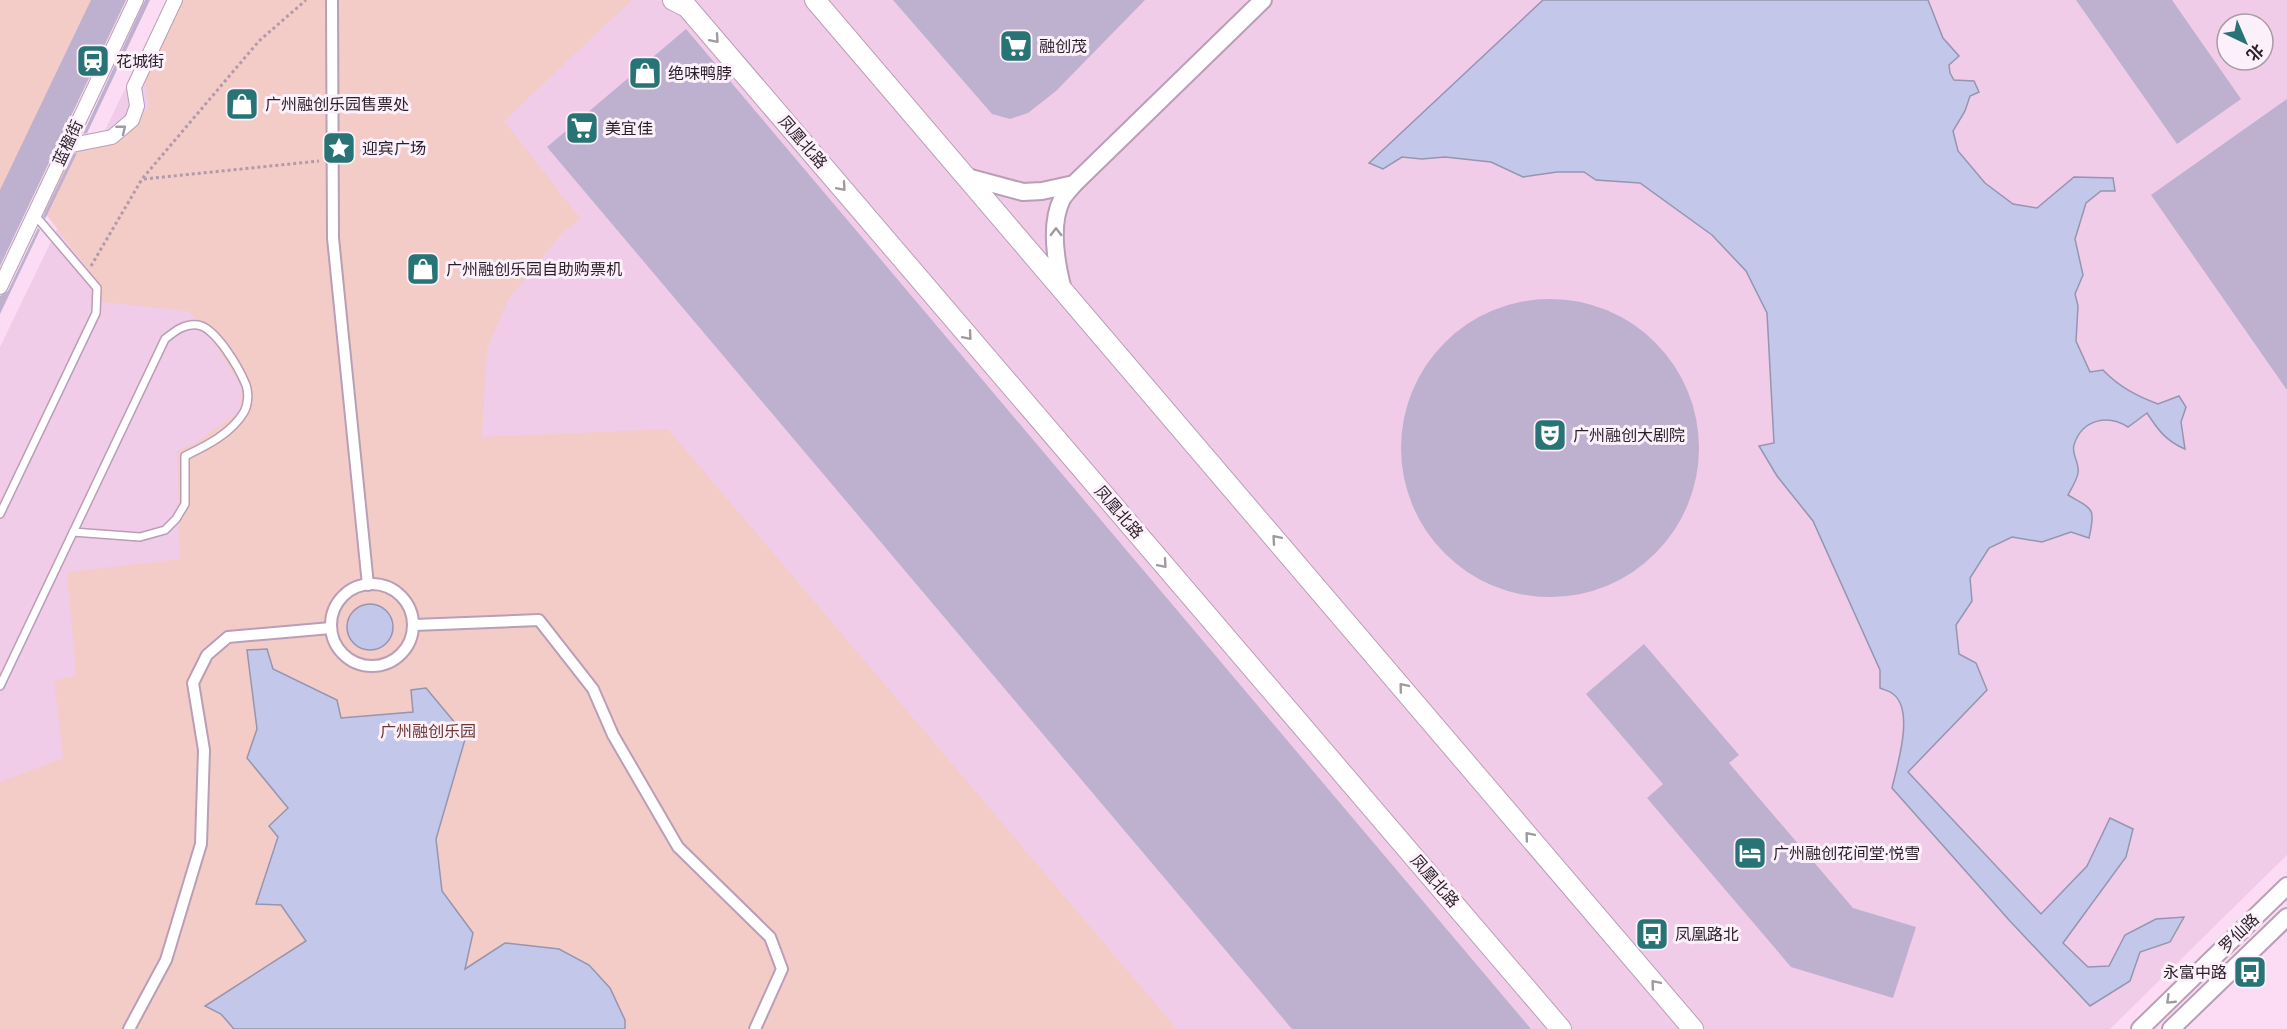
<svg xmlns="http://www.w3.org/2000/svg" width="2287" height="1029" viewBox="0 0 2287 1029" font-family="'Fira Sans Condensed','Noto Sans SC',sans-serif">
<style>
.built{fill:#f0cce9;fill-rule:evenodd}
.green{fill:#f3ccc7}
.water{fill:#c3c8ea;stroke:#9595b0;stroke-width:1.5}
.building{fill:#beb0cf}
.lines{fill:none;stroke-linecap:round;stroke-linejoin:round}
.service-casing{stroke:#ba9eb5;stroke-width:10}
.pedestrian-casing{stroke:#ba9eb5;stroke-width:14}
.minor-casing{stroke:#ba9eb5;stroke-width:16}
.tertiary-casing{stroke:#ba9eb5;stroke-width:20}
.secondary-casing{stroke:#ba9eb5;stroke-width:22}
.path{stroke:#b29aac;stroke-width:3;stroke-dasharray:3 3;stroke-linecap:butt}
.service{stroke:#fff;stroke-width:7}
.pedestrian{stroke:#fff;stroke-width:10}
.minor{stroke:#fff;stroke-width:14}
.tertiary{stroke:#fff;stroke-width:16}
.secondary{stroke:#fff;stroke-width:20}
.oneway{stroke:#9f9a9e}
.labels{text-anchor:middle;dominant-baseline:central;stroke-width:6;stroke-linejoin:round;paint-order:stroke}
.poi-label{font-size:16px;fill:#2a1f28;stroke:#fcf0fa;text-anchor:start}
.street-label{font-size:16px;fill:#2a1f28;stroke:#fcf0fa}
.park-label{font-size:16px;fill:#6d3732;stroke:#fcf0fa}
</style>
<rect width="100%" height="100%" fill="#fbdcf4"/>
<path class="built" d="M168,0H2287V855L2110,1029H0V347ZM2227,24H2263V60H2227Z"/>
<g class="green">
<path d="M0,0H98L0,211Z"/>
<path d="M183,0H632L504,121L581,219L561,234L508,300L487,349L482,437L668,429L1177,1029H0V782L63,758L54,681L76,675L67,572L180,559L177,451L194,444L240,411L241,386L205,328L188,311L93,301L90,271L41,208L68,155L124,136L149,107L145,81Z"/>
</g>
<g class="water">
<path d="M1543,0H1928L1943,38L1959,56L1949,65L1950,73L1954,80L1974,81L1979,92L1970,96L1965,111L1953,131L1958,151L1985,183L2013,204L2037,208L2074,177L2113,178L2115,191H2101L2086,203L2075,239L2083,275L2075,294L2078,306L2076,341L2090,372L2103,370C2119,387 2137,396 2158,404L2179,396L2186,407L2181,422L2185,449C2166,441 2158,430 2147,413L2128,427C2108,414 2082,419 2074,445C2071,453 2080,464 2078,473C2077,480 2071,489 2068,495C2093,510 2096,507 2089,538L2071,532L2042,542L2012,537L1989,548L1970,578L1972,601L1956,625L1959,654L1976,663L1987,690L1908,772L2041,914L2087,866L2110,818L2133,829L2126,857L2063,943L2088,967L2109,966L2125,935L2156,919L2184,917L2170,942L2140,952L2130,981L2090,1006L2009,920L1892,788C1897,766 1915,710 1893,694C1890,691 1884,690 1880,688V670L1813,521L1777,476L1759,446L1774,443L1767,313L1746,271L1712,235L1640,183L1596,180L1584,172H1557L1523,177L1491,162L1445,157L1422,159L1402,157L1383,169L1369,163Z"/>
<circle cx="370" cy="627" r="23"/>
<path d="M267,649L273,669L337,700L341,718L413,712L411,690L426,688L466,736L436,839L442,891L473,933L465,969L505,943L559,949L589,965L610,988L625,1020V1029H234L221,1014L205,1006L306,941L281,905L256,904L278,837L269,826L288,808L247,758L257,729L247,650Z"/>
</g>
<g class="building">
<path d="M91,0H126L0,266V190Z"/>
<path d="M145,0H150L87,133L83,134Z"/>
<path d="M893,0H1145L1056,91L1028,113L1010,119L992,114Z"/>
<path d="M2076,0H2172L2241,99L2177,144Z"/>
<path d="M686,29L1531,1029H1292L547,147Z"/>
<path d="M2287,99V390L2151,195Z"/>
<path d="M77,153L45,219L43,216L73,154Z"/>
<path d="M38,228L40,230L0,314V296L8,291Z"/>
<circle cx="1550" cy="448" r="149"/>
<path d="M1644,644L1739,755L1729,763L1853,908L1916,927L1893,998L1791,967L1647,798L1663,784L1586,694Z"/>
</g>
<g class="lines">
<g class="service-casing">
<g id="service">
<path d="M0,514L96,313L97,288L34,214"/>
<path d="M0,686L165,339C175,331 185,323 198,325C216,328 239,368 246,385C249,393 248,405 244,412C232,433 206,446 185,456V504L176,519L165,530L140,537L73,532"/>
</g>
</g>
<g class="pedestrian-casing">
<g id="pedestrian">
<path d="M332,0L333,238L368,585"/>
<circle cx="372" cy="625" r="41"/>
<path d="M414,625L539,620L593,689L613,735L678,847L770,937L782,969L755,1029"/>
<path d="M129,1029L166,960L201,844L204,750L193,683L207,655L228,637L331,628"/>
</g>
</g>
<g class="minor-casing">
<g id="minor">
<path d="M67,146L112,137L132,120L137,106L134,87L175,0"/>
<path d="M0,287L136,0"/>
</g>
</g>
<g class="tertiary-casing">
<g id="tertiary">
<path d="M967,177L1023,192L1042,191L1074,184C1070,189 1065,194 1062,199C1049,225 1056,263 1063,290"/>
<path d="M1074,184L1263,0"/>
<path d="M2140,1029L2287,886"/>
<path d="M2171,1029L2287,917"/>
</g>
</g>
<g class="secondary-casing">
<g id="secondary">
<path d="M673,0L687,7L1561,1029"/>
<path d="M815,0L1693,1029"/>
</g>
</g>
<g class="path">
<path d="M144,179L319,161"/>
<path d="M91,266L142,179L259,41L306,0"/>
</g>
<use href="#service" class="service"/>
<use href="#pedestrian" class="pedestrian"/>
<use href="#minor" class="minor"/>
<use href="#tertiary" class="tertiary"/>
<use href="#secondary" class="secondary"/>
</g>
<defs><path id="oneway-chevron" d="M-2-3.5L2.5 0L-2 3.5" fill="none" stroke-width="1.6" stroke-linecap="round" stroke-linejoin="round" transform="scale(1.5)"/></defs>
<g class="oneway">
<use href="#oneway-chevron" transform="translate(715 39) rotate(49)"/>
<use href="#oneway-chevron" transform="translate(122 129) rotate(-39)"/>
<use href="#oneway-chevron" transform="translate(842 187) rotate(49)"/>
<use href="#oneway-chevron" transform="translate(1056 232) rotate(-90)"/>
<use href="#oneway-chevron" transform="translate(968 336) rotate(49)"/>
<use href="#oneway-chevron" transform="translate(1276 539) rotate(-131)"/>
<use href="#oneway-chevron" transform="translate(1163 564) rotate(49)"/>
<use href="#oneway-chevron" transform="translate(1403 687) rotate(-130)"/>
<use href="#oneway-chevron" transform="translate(1529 836) rotate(-130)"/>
<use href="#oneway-chevron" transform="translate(1655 984) rotate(-130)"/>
<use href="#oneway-chevron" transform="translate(2170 1000) rotate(136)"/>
</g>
<defs>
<g id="supermarket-square" transform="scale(1.725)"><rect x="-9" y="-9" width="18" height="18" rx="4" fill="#287375" stroke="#fcf0fa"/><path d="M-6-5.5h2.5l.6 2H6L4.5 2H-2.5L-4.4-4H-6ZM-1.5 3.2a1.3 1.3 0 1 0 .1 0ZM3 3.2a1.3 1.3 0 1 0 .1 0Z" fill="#fff"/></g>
<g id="station-square" transform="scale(1.725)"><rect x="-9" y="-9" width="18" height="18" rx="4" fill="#287375" stroke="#fcf0fa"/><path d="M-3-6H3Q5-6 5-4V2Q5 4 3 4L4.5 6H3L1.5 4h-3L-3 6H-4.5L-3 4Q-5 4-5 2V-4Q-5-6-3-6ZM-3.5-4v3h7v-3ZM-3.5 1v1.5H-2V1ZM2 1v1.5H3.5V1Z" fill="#fff"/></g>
<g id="shop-square" transform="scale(1.725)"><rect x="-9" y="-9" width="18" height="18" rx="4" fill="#287375" stroke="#fcf0fa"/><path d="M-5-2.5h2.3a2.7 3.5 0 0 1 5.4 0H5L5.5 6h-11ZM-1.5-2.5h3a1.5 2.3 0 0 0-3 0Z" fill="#fff"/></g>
<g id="sight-square" transform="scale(1.725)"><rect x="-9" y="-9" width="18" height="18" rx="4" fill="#287375" stroke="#fcf0fa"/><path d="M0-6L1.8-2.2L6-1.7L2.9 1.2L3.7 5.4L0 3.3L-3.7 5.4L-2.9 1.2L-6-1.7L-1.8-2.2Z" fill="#fff"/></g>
<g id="theatre-square" transform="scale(1.725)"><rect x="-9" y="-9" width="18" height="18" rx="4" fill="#287375" stroke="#fcf0fa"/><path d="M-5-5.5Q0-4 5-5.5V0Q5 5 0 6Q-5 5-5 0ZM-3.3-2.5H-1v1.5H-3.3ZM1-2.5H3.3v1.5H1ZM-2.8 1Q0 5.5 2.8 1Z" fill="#fff"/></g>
<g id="hotel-square" transform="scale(1.725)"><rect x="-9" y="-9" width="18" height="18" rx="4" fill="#287375" stroke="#fcf0fa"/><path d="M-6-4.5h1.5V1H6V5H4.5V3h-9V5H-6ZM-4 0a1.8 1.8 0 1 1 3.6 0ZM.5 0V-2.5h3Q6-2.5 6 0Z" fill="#fff"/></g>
<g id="bus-square" transform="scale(1.725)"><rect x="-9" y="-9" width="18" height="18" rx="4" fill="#287375" stroke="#fcf0fa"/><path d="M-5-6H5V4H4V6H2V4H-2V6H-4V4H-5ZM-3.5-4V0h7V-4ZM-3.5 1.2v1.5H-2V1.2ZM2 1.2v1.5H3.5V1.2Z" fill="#fff"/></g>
</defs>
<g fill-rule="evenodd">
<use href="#supermarket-square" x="1016" y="46"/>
<use href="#station-square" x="93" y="61"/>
<use href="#shop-square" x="645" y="73"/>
<use href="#shop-square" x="242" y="104"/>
<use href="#supermarket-square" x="582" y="128"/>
<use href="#sight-square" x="339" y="148"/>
<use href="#shop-square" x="423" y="269"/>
<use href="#theatre-square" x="1550" y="435"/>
<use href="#hotel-square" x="1750" y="853"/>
<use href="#bus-square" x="1652" y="934"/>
<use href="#bus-square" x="2250" y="972"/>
</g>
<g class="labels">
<g class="poi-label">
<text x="1039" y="46">融创茂</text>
<text x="116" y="61">花城街</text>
<text x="668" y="73">绝味鸭脖</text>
<text x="265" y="104">广州融创乐园售票处</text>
<text x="605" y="128">美宜佳</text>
<text x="362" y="148">迎宾广场</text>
<text x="446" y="269">广州融创乐园自助购票机</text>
<text x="1573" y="435">广州融创大剧院</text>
<text x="1773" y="853">广州融创花间堂·悦雪</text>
<text x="1675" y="934">凤凰路北</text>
<text x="2227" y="972" text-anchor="end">永富中路</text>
</g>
<g class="street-label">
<text transform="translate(803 142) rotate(49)">凤凰北路</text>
<text transform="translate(68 143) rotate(-65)">蓝楹街</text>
<text transform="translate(1119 512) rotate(49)">凤凰北路</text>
<text transform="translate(1435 881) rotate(49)">凤凰北路</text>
<text transform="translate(2239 933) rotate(-44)">罗仙路</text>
</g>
<g class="park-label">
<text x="428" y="731">广州融创乐园</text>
</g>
</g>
<g transform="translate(2245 42) rotate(136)"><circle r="28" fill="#fcf0fa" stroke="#a89ca6" stroke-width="1.5"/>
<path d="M0-4.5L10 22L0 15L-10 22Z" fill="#287375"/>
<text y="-9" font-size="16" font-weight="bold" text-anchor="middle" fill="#2a1f28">北</text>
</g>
</svg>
